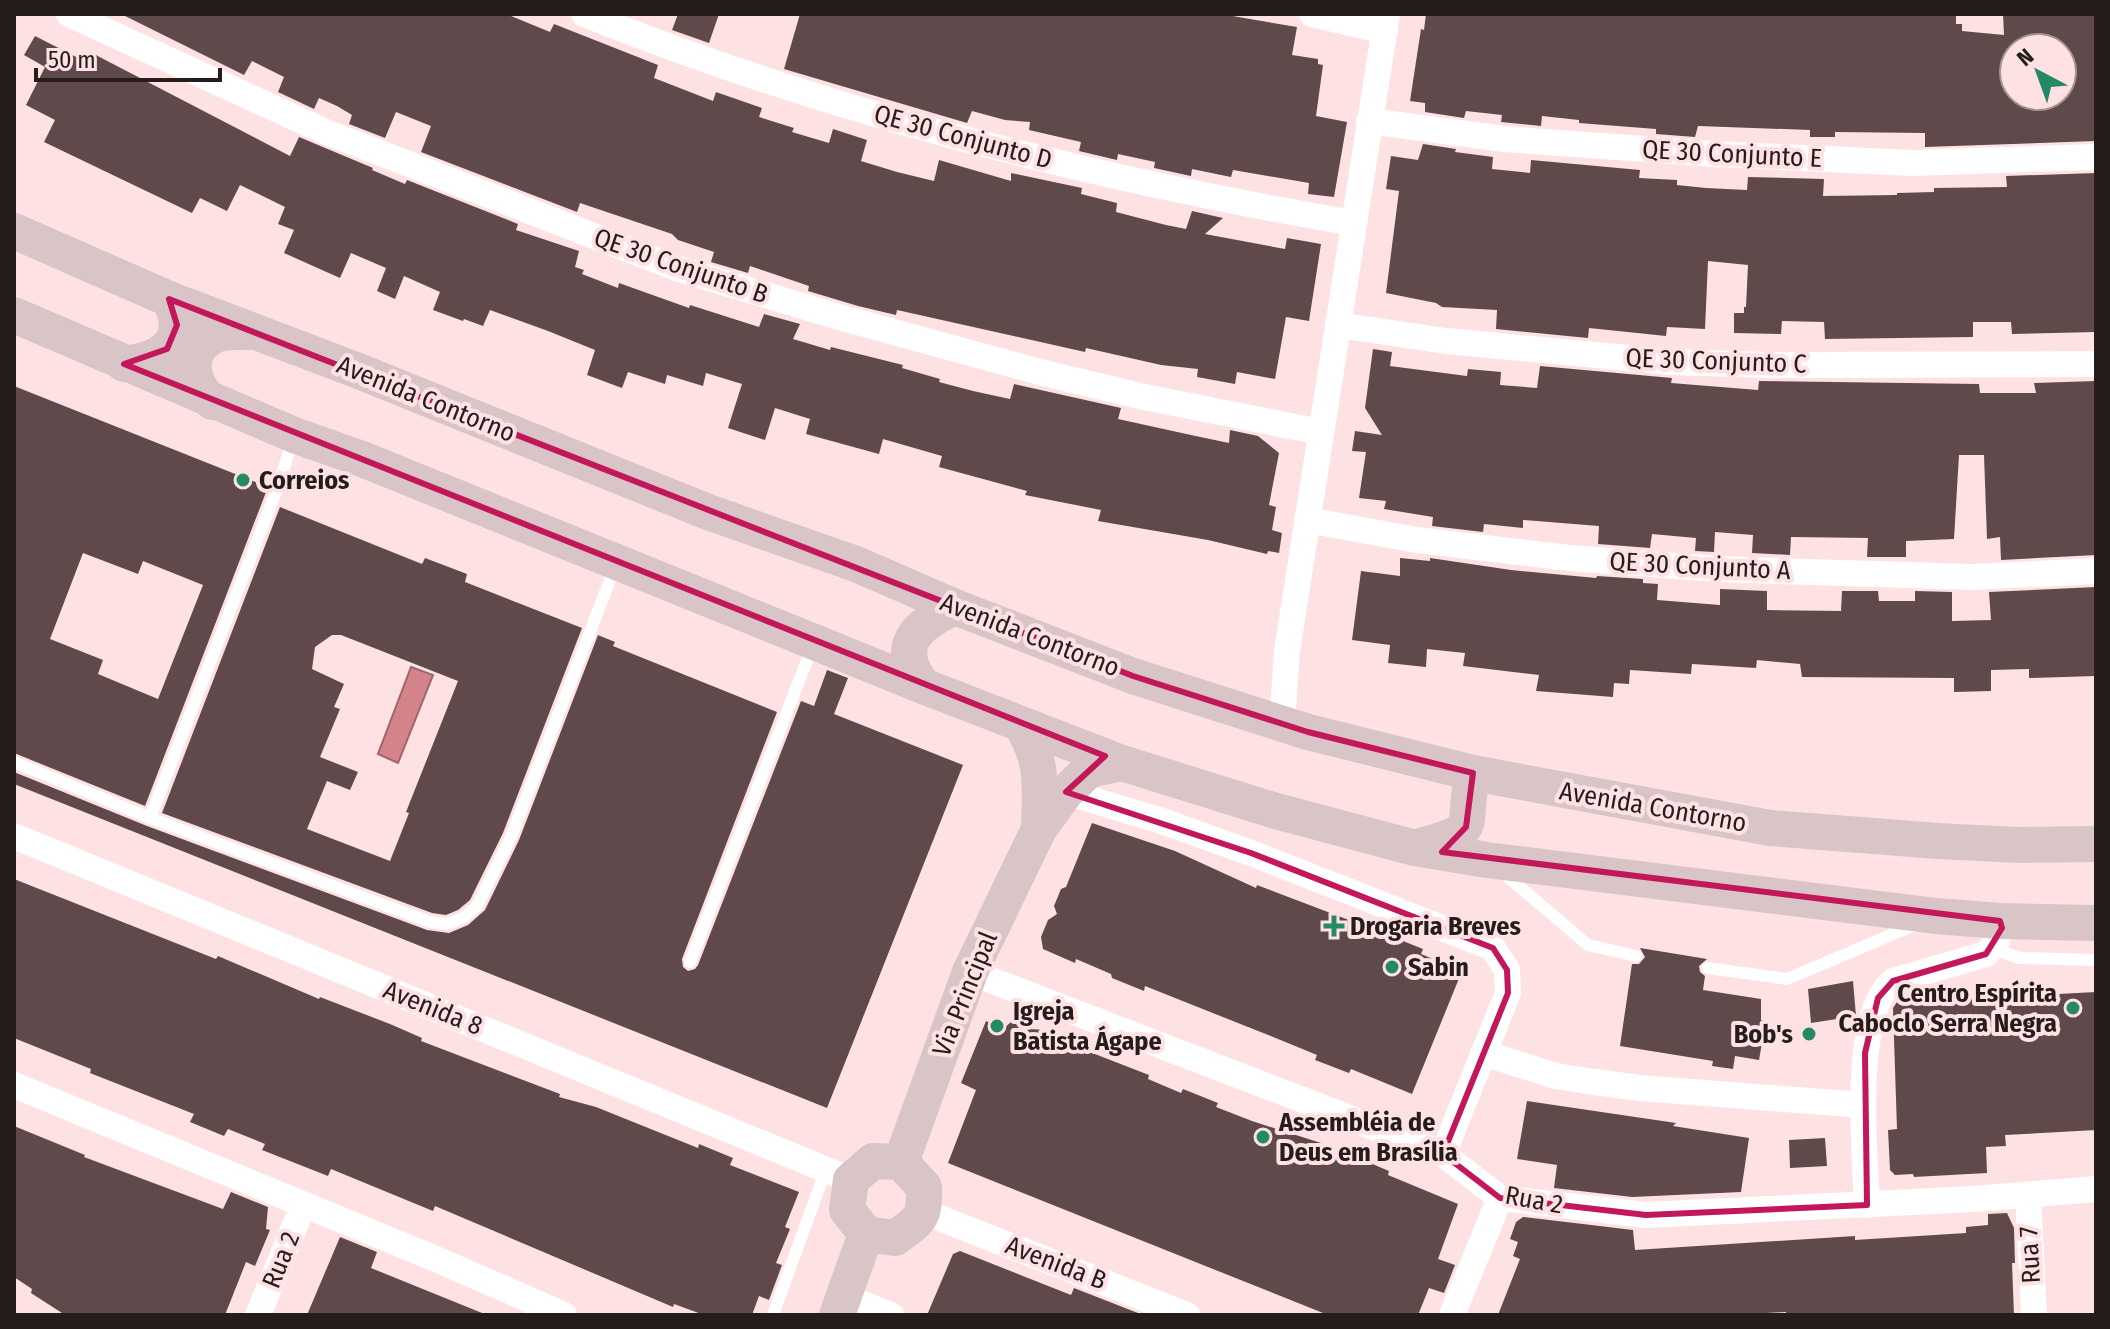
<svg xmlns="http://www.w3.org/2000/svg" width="2110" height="1329" viewBox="0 0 2110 1329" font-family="'Fira Sans Condensed',sans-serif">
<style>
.water{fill:#d4838a;stroke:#a06469;stroke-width:2}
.building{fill:#60494a;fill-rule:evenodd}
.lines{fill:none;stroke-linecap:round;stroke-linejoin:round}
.lane{stroke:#fff;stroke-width:12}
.street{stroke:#fff;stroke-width:26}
.secondary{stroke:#d9c5c7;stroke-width:36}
.marked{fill:none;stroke:#c2185b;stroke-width:6;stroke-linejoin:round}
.poi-dot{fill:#248a66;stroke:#fee2e3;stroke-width:3}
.labels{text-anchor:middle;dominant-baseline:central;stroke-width:8;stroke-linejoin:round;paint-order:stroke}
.street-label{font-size:26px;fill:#251c1c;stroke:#fee2e3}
.poi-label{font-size:26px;font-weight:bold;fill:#251c1c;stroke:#fee2e3;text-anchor:start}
</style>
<rect width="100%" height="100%" fill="#fee2e3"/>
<path class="water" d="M411,667L433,675L398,763L378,754Z"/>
<g class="building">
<path d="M121,14H506L550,32L554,24L658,65L654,78L713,101L716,92L762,108L759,117L794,128L792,132L829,143L833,129L867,140L861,161L897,172L934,181L939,160L1011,181V173L1082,188L1081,194L1117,203L1116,212L1166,225L1186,229L1192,211L1223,218L1205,234L1285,249L1287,238L1321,244L1309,321L1286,317L1275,379L1237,372L1235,384L1197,377L1198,369L1161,365L1086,348L1085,352L897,310L896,315L858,306L808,291L809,286L750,266L748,273L711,262L714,252L678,240L672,234L580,203L577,212L421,152L431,126L396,112L385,138L349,124L352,115L337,106L319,98L314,109L278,92L284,77L252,61L244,75Z"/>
<path d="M678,14H719L709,43L672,30Z"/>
<path d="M800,14H1221L1297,27L1292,55L1318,59V64L1323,65L1316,116L1347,122L1334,197L1308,194L1309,183L1233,170L1231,177L1192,169L1191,176L1154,168L1155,162L1118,154L1117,160L1079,151L1081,142L1029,130L1030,122L1005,120L972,111L967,123L784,69Z"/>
<path d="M1426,14H1956V24H1962V31L2004,35L2003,14H2096V141L1925,147V133L1835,132V137H1810V130L1698,126L1695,137L1656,134V129L1579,123V120L1542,116L1541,126L1501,122L1502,115L1466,111L1464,118L1425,112V103L1410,101L1421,29L1424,30ZM2014,48H2062V96H2014Z"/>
<path d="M35,36L86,62L90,52L290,156L299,137L373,168L372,170L405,184L407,180L518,224L516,230L579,251L575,267L584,270L582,274L618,288L619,283L689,308L690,305L759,327L764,314L800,324L793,339L830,350L831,347L903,365L902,368L940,379L939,382L973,391L1010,399L1014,384L1121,408L1118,419L1191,435L1229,443L1230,430L1258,436L1279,453L1269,505L1276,507L1272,530L1282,533L1279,553L1268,551L1267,554L1208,540L1098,521L1101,510L1025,495L1027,491L939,467L942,456L883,439L879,454L806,434L810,419L775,408L765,440L728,428L742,384L706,373L703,386L667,375L665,384L628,372L622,388L587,375L595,350L548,331L490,310L483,326L464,319L463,321L433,310L440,292L404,276L395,299L377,291L386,268L351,253L340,278L284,253L294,230L278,224L285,207L240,185L227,211L200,198L192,213L44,142L55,120L26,105L45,67L24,55Z"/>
<path d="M1423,144L1456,149L1455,152L1493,157L1492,169L1530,173L1531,160L1640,170L1639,178L1677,180V185L1706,188L1747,190L1748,177L1824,179L1823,196L1897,195V193L1934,192V188L2007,187L2006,176L2096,173V332L2012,334L2011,322H1973V337L1825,339L1824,322L1782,321L1781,334L1734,333V313H1744V307H1746L1748,265L1708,261L1705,329L1667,327L1666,336L1589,328L1588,338L1496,329L1497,310L1442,307L1436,303L1386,293L1399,191L1386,189L1391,156L1418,160Z"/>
<path d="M1373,349L1392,352L1390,366L1467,376L1468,369L1501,372L1500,385L1537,388L1540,366L1672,378L1671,383L1758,390L1759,381L1979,384L1980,393H2036L2034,383L2096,381V555L2001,560L2000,537L1987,539L1984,455H1959L1954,539L1906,541V557H1867L1868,538L1791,537L1790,555L1752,553L1753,535L1715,532L1714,552L1695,551L1696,538L1652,534L1650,548L1598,544L1599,526L1523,520V528L1484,524L1483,532L1432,526L1433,517L1384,509L1386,501L1359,498L1366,452L1352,451L1355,431L1382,435L1365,408Z"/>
<path d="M14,386L268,487L145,806L14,753ZM83,553L138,574L143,561L203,585L158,699L98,674L103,660L50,639Z"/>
<path d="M280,507L422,564L425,558L467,574L465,582L582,628L503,833L470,900L458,910L446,915L432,913L162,813ZM332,635H341L458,681L406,812L409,813L390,861L307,829L327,781L350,790L358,772L320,757L340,709L334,707L344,684L312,669L315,647Z"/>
<path d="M1400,558L1430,561V558L1511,570L1596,578L1597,576L1643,579V583L1658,584L1657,600L1720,605V589L1767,591V610L1841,611L1842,591H1878L1879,601H1915V591L1952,592V621L1991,620L1989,592L2096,587V676L2029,678V669L1991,670V691L1954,692V678L1802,677L1800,664L1757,660L1756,668L1692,664L1691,674L1630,670L1629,684L1614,683L1613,697L1536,691L1539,675L1463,666L1465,653L1427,649L1426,667L1388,663L1390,645L1352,640L1361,571L1400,576Z"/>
<path d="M598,635L615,642L613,646L777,712L682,959L683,967L688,971L695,969L698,965L801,701L814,706L827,670L848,678L834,714L963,765L827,1108L14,784V772L147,826L427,930L449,933L468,925L485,910L519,840Z"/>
<path d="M1092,823L1175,851L1256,888L1257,885L1383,933L1423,949L1421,954L1462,971L1412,1094L1351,1069L1349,1073L1315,1060L1317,1055L1283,1041L1145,986L1144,991L1112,978L1111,974L1076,959L1075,963L1043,949L1041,937L1048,920L1057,914L1054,906L1061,889L1066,887Z"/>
<path d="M14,879L216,959L218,956L319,999L320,997L390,1024L422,1038L421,1041L560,1094L559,1097L596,1107L698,1148L699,1144L733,1158L730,1165L799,1192L785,1227L790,1229L776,1263L782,1265L769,1300L759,1296L752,1315H704L674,1304L673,1307L435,1206L433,1211L331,1169L328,1176L262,1150L265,1144L228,1129L224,1136L190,1122L194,1114L90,1073L91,1069L14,1038Z"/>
<path d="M1640,948L1707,959L1699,966L1700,972L1705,976L1703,990L1761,999V1020H1766L1759,1060L1735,1056L1733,1069L1712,1066L1713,1061L1620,1046L1632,964H1639L1645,957Z"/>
<path d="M1853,981L1856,1016L1811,1023L1808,989Z"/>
<path d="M2096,992V1130L2005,1135L2006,1146L1986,1147L1987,1173L1914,1177L1913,1174L1895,1175L1890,1170L1888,1130L1897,1129L1893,1008L1897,1002L1970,997L1986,998V1004L2058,1000V994Z"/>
<path d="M986,1021L1003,1029L1011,1022L1022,1023L1028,1029L1048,1030L1046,1035L1149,1075L1148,1079L1181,1093L1183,1089L1218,1103L1216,1107L1252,1121L1321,1143L1319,1148L1355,1161L1356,1157L1389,1171L1388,1175L1458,1204L1438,1259L1455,1265L1444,1293L1429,1288L1418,1315H1328L948,1163L976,1090L961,1083Z"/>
<path d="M1527,1101L1676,1123L1673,1126L1749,1138L1741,1192L1632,1197L1554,1188L1557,1165L1517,1159Z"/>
<path d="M14,1126L85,1155L84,1157L223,1209L231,1192L268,1207L266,1229L270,1230L255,1266L246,1262L225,1315H65L31,1293L32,1289L14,1277Z"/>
<path d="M1825,1138L1827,1166L1790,1168L1789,1140Z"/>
<path d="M2007,1213L2014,1228L2015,1263H2012L2014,1315H1786V1312L1728,1315H1498L1520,1259L1513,1256L1518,1242L1510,1239L1516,1222L1523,1217L1633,1230L1635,1250L1855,1236V1240L1966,1233V1227L1988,1225V1214Z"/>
<path d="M340,1237L377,1252L371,1268L487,1315H307Z"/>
<path d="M960,1251L1071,1295L1074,1288L1143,1315H927L953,1254Z"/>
</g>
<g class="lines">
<g class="lane">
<path d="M14,762L150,818L430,922L447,924L463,918L477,906L511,837L615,567"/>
<path d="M150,818L279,484L293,439"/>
<path d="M1502,872L1588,945L1636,956"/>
<path d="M1992,948L2019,958L2096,960"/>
<path d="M690,962L813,645"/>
<path d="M1708,968L1787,979L1917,924"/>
<path d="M773,1315L826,1169"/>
</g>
<g class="street">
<path d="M69,14L326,132L679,269L839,317L1040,372L1144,397L1321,432"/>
<path d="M584,14C831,113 1090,178 1353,223"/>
<path d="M1312,14L1385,31"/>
<path d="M1369,121L1504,139L1715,154L1912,163L2096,157"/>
<path d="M1338,325L1446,341L1671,362L1769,365L2096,364"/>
<path d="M1307,520L1417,540L1570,558L1718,569L1973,577L2096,571"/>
<path d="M1282,724L1287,651L1387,14"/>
<path d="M1066,792L1162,821L1251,853L1493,948L1507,970L1508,993L1443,1154"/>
<path d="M14,836L851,1180"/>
<path d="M970,972L1443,1154L1500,1198L1646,1215L1974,1199L2096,1189"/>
<path d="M1483,1053L1556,1076L1587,1081L1640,1088L1863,1105"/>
<path d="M14,1085L436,1259L564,1315"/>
<path d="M2028,1195L2034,1315"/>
<path d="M1867,1205C1865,1153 1851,1015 1893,981L1986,954L1997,941L2002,928L2000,921"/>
<path d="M924,1212L1187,1315"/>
<path d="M845,1297L891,1315"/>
<path d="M258,1315L303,1206"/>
<path d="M1452,1315L1500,1198"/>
</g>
<g class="secondary">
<path d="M14,231L169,299L356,370L708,512L856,564L955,607L1133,676L1308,732L1473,773L1770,828L1938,841L2019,845L2096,844"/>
<path d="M14,315L294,435L362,459L923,686L1122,763L1276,811L1415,848L1487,860L1936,916L2000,921L2096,923"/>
<path d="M124,364C163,359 191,341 169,299"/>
<path d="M212,402C189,382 184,347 218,334C228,331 240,332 250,332"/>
<path d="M923,686C892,645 917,625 955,607"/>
<path d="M1021,725C1044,761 1040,788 1039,829"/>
<path d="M1417,847C1486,828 1459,831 1473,773"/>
<path d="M873,1161L901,1162L924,1187C925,1219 920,1220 895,1238L866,1234L847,1210L851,1180Z"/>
<path d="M901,1162L970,972L1039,829L1066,792L1089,770L1122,763"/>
<path d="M837,1315L866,1234"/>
</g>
</g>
<path class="marked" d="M169,299L1133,676L1308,732L1473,773L1466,827L1442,852L2000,921L2002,928L1986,954L1893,981L1878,998L1865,1053L1867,1205L1646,1215L1500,1198L1443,1154L1508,993L1507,970L1493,948L1251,853L1066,792L1105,756L124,364L167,349L177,325Z"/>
<g class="poi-dot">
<circle cx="243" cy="480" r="8"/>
<path d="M1330 914h8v8h8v8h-8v8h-8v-8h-8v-8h8z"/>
<circle cx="1392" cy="967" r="8"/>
<circle cx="2073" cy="1008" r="8"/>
<circle cx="997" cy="1026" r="8"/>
<circle cx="1809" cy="1034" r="8"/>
<circle cx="1263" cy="1137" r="8"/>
</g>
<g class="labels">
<g class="street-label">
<text transform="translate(963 137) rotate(15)">QE 30 Conjunto D</text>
<text transform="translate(1732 154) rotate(3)">QE 30 Conjunto E</text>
<text transform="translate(681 266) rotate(19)">QE 30 Conjunto B</text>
<text transform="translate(1716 361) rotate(2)">QE 30 Conjunto C</text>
<text transform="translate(426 399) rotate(22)">Avenida Contorno</text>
<text transform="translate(1700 566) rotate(3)">QE 30 Conjunto A</text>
<text transform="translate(1030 635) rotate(21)">Avenida Contorno</text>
<text transform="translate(1653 807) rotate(10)">Avenida Contorno</text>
<text transform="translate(965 994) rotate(-68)">Via Principal</text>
<text transform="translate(433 1008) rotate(22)">Avenida 8</text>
<text transform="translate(1534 1200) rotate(10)">Rua 2</text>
<text transform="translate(2030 1255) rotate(-93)">Rua 7</text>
<text transform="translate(281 1260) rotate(-68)">Rua 2</text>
<text transform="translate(1056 1263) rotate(21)">Avenida B</text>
</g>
<g class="poi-label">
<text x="259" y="480">Correios</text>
<text x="1350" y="926">Drogaria Breves</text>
<text x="1408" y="967">Sabin</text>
<text x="2057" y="993" text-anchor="end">Centro Espírita<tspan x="2057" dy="30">Caboclo Serra Negra</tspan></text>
<text x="1013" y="1011">Igreja<tspan x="1013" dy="30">Batista Ágape</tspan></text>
<text x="1793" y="1034" text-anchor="end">Bob's</text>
<text x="1279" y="1122">Assembléia de<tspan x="1279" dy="30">Deus em Brasília</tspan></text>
</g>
</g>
<rect width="2110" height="1329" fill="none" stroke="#251c1c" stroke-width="32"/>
<g transform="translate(2038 72) rotate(319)"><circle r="38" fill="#fee2e3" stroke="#a79393" stroke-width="2"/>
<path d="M0-6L14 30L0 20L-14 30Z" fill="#248a66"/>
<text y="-12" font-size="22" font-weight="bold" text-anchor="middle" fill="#251c1c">N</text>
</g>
<path d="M36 68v12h184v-12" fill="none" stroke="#251c1c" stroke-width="4"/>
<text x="48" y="68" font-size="24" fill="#251c1c" stroke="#fee2e3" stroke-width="6" paint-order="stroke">50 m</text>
</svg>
